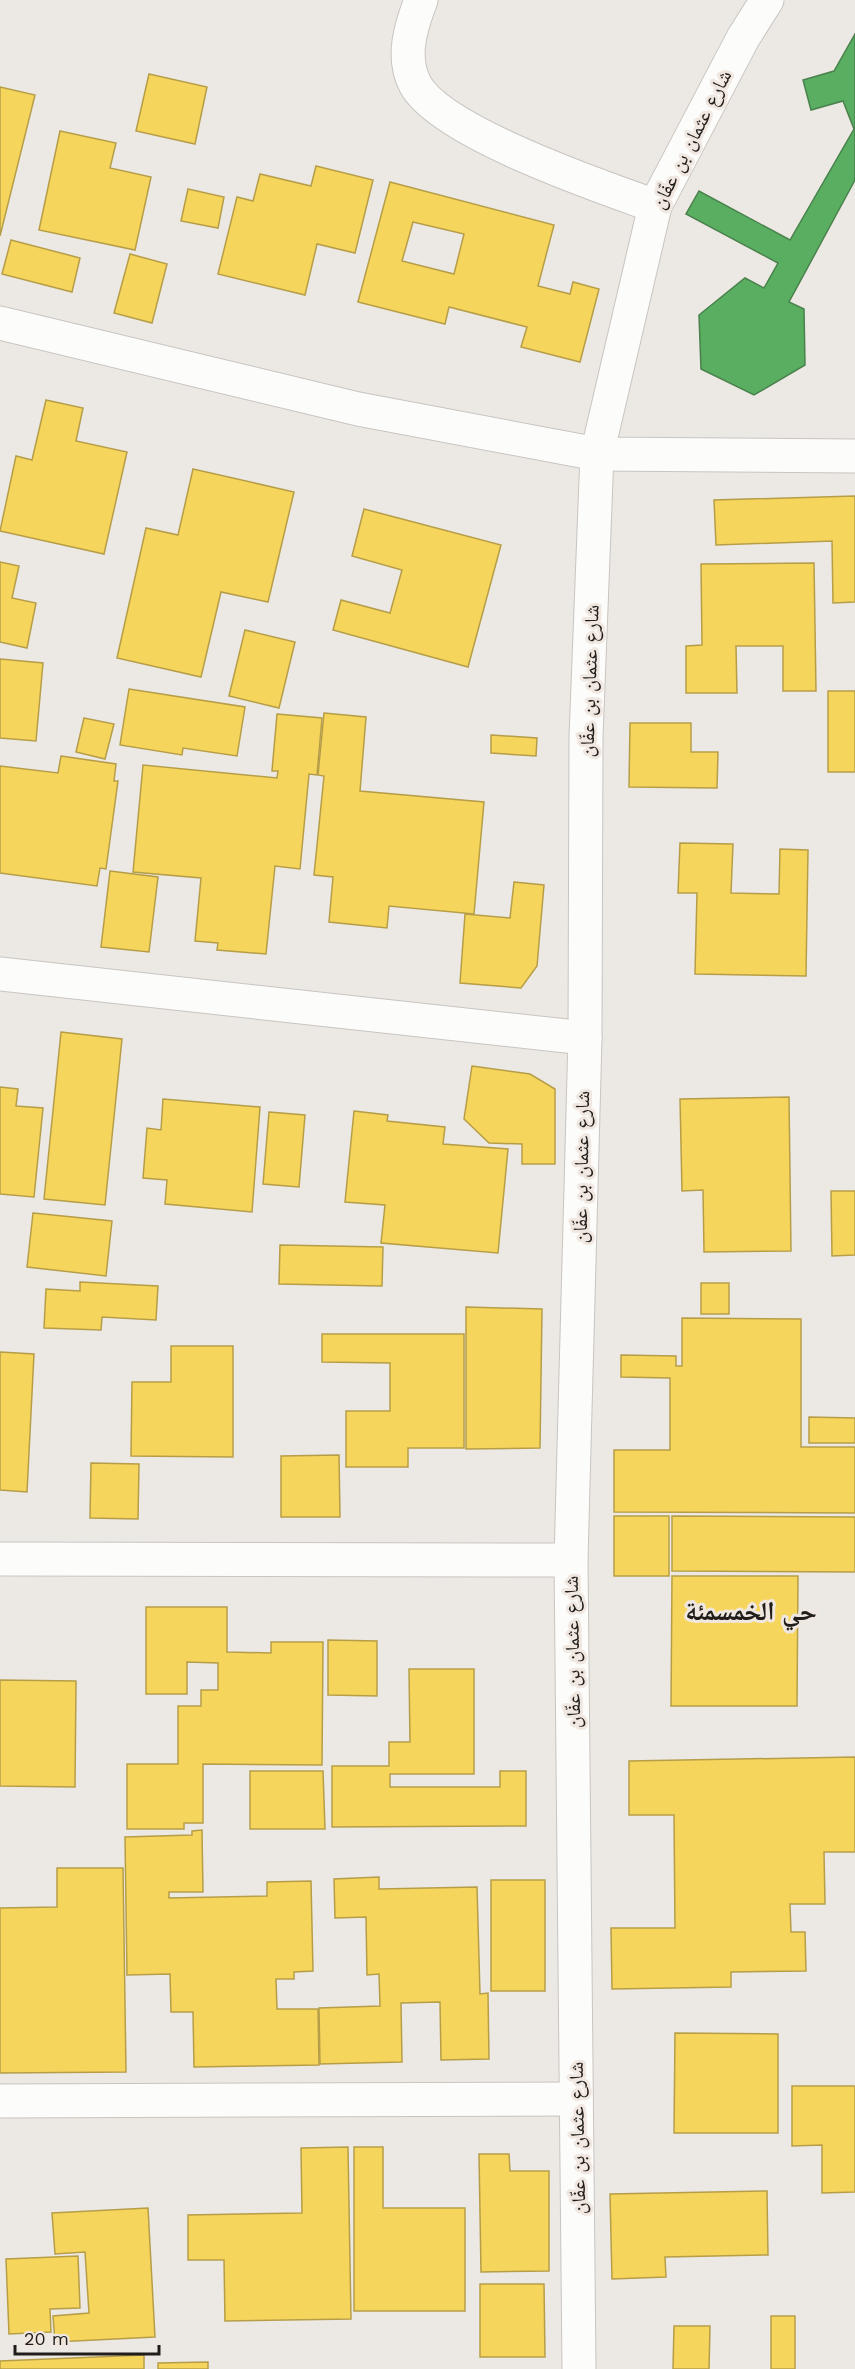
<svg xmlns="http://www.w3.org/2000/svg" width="855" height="2369" viewBox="0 0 855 2369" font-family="'Work Sans','Noto Naskh Arabic',sans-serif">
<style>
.homes{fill:#f6d55c;stroke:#b69e48;stroke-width:1.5;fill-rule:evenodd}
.public{fill:#5aae61;stroke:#49824c;stroke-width:1.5}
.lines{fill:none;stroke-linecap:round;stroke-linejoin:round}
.street-casing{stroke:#c8c5c1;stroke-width:35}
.street{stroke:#fcfcfb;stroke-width:33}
.labels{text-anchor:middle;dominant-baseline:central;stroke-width:6;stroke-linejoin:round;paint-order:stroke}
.street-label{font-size:20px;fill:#201d1a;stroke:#f0e7e0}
.district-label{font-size:26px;font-weight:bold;fill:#201d1a;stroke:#f0e7e0}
</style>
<rect width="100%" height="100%" fill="#ece8e4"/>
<g class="homes">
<path d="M149,74L207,87L195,144L136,131Z"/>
<path d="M0,87L35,95L0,236Z"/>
<path d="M60,131L116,143L110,168L151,177L135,250L39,230Z"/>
<path d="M316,166L373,180L355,253L317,244L305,295L218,274L237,197L253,201L260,174L311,186Z"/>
<path d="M390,182L554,225L538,286L570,294L573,282L599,289L580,362L521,347L527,327L449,307L445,324L358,302ZM413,222L464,234L454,274L402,261Z"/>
<path d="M188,189L224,197L218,228L181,221Z"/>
<path d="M11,240L80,258L72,292L2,274Z"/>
<path d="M130,254L167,264L152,323L114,313Z"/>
<path d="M46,400L83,408L76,441L127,452L104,554L0,531L16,456L32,460Z"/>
<path d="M193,469L294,492L268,602L221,592L201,677L117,658L146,528L178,535Z"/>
<path d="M855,496V602L833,603L832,541L716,545L714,500Z"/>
<path d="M364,509L501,545L468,667L333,630L341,600L390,613L402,570L352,556Z"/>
<path d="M0,562L19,566L12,598L36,603L27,648L0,642Z"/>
<path d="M814,563L816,691H783V646H736L737,693H686V646L702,645L701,564Z"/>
<path d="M245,630L295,642L279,708L229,696Z"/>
<path d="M0,659L43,663L36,741L0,738Z"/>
<path d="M129,689L245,707L237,756L183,748L182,755L120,745Z"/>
<rect x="828" y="691" width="27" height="81"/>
<path d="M324,713L366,717L360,791L484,802L474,914L389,906L387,928L329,922L333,877L314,875L324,776L318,775Z"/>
<path d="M277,714L322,718L317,775L309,774L300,869L275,866L266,954L217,950L218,943L195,941L201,878L133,872L143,765L277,778L278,771H272Z"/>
<path d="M84,718L114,724L105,759L76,752Z"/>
<path d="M630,723H691V752H718L717,788L629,787Z"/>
<path d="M491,735L537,738L536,756L491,753Z"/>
<path d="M61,756L116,764L114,781H118L106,869L100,868L97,886L0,873V766L58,773Z"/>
<path d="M680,843L733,844L731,893L779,894L780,849L808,850L806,976L695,974L697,893H678Z"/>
<path d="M110,871L158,877L149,952L101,947Z"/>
<path d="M514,882L544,885L537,966L521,988L460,983L465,914L510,918Z"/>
<path d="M61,1032L122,1039L105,1205L44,1199Z"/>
<path d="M472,1066L530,1074L555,1089V1164H522V1144L489,1143L464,1119Z"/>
<path d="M0,1087L18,1089L16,1106L43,1108L34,1197L0,1194Z"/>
<path d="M789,1097L791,1251L704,1252L703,1190L682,1191L680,1099Z"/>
<path d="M163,1099L260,1107L252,1212L165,1204L167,1180L143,1178L147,1128L161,1130Z"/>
<path d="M354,1111L388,1115L387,1121L445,1127L443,1144L508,1149L498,1253L381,1243L385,1205L345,1202Z"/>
<path d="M269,1112L305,1115L299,1187L263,1184Z"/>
<path d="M831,1191H855V1255L832,1256Z"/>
<path d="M33,1213L112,1221L106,1276L27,1267Z"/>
<path d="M280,1245L383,1247L382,1286L279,1284Z"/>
<path d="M80,1282L158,1286L156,1320L102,1317L101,1330L44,1328L46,1289L80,1291Z"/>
<rect x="701" y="1283" width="28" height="31"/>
<path d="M466,1307L542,1309L540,1448L466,1449Z"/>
<path d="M682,1318L801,1319V1447H855V1513L614,1512V1450H670V1378L621,1377V1355L676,1356V1366H682Z"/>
<path d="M322,1334H464V1448H408V1467H346V1411H390V1363L322,1362Z"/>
<path d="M171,1346H233V1457L131,1456L132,1382H171Z"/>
<path d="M0,1352L34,1354L27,1492L0,1490Z"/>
<path d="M809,1417L855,1418V1443H809Z"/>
<path d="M339,1455L340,1517H281V1456Z"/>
<path d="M91,1463L139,1464L138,1519L90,1518Z"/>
<rect x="614" y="1516" width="55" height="60"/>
<path d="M672,1516L855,1517V1572L672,1571Z"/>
<path d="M672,1576H798L797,1706H671Z"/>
<path d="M146,1607H227V1652L271,1653V1642H323L322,1765L203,1764V1823H184V1829H127V1764H178V1706H201V1690H218V1663L187,1662V1694H146Z"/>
<path d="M328,1640L377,1641V1696L328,1695Z"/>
<path d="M409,1669H474V1774H390V1787H500V1771H526V1826L332,1827V1766H389V1742H410Z"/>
<path d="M0,1680L76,1681L75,1787L0,1786Z"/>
<path d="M855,1757V1852H824L825,1904H790L791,1932H805L806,1971L731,1972V1987L612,1989L611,1928H675L674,1815H629V1761Z"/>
<path d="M250,1771H323L325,1829H250Z"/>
<path d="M202,1830L203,1892H169V1898L267,1896V1882L311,1881L313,1971L294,1972V1979H276L277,2009H318L319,2065L194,2067L193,2012H171L170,1974L127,1975L125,1837L192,1835V1831Z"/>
<path d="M57,1868H123L126,2072L0,2073V1908L57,1907Z"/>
<path d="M379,1877V1889L477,1887L480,1994L488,1993L489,2059L441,2060L440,2002L401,2003L402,2062L320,2064L319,2008L380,2006L379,1974L367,1975L366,1917L335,1918L334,1879Z"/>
<rect x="491" y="1880" width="54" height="111"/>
<path d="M675,2033L778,2034V2133H674Z"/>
<path d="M792,2086H855V2192L822,2193V2145L792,2146Z"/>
<path d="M348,2147L351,2319L225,2321L224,2260H188V2215L302,2213L301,2148Z"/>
<path d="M354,2147H383V2208H465V2311H354Z"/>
<path d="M479,2154H509L510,2171H549V2271L481,2272Z"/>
<path d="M767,2191L768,2255L665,2257L666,2277L612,2279L610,2194Z"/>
<path d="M148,2208L155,2337L55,2342L53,2316L89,2313L85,2252L55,2254L52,2213Z"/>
<path d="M78,2256L80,2308L50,2309L51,2332L9,2334L6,2259Z"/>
<path d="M480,2284H544L545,2357H480Z"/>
<rect x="771" y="2316" width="24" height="53"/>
<path d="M674,2326H710L709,2369H673Z"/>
<path d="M144,2355V2369H0V2361Z"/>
<path d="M208,2362V2369H158V2363Z"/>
</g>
<path class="public" d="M855,34V180L789,302L804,309L805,365L754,395L701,369L699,315L745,278L764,288L778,263L686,214L699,191L790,240L854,129L843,101L811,110L803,80L834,71Z"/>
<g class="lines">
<g class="street-casing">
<g id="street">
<path d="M421,0C411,26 401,57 415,84C440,132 602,187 655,206"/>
<path d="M0,323L358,409L597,454L855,456"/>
<path d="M0,974L585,1038"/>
<path d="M0,1559L571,1560"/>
<path d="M0,2101L576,2099"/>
<path d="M579,2369L571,1560L585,1038L586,737L597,454L655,206L743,38L767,0"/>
</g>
</g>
<use href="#street" class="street"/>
</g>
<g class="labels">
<g class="street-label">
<text transform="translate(691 139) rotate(-63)">شارع عثمان بن عفّان</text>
<text transform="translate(589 681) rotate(-88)">شارع عثمان بن عفّان</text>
<text transform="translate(581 1167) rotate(-89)">شارع عثمان بن عفّان</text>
<text transform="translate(572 1652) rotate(-91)">شارع عثمان بن عفّان</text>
<text transform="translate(577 2138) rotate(-91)">شارع عثمان بن عفّان</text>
</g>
<g class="district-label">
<text x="751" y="1611">حي الخمسمئة</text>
</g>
</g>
<path d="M15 2345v9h144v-9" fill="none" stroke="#201d1a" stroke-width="3"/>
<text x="24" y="2345" font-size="18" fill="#201d1a" stroke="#f0e7e0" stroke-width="4.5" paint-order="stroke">20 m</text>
</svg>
